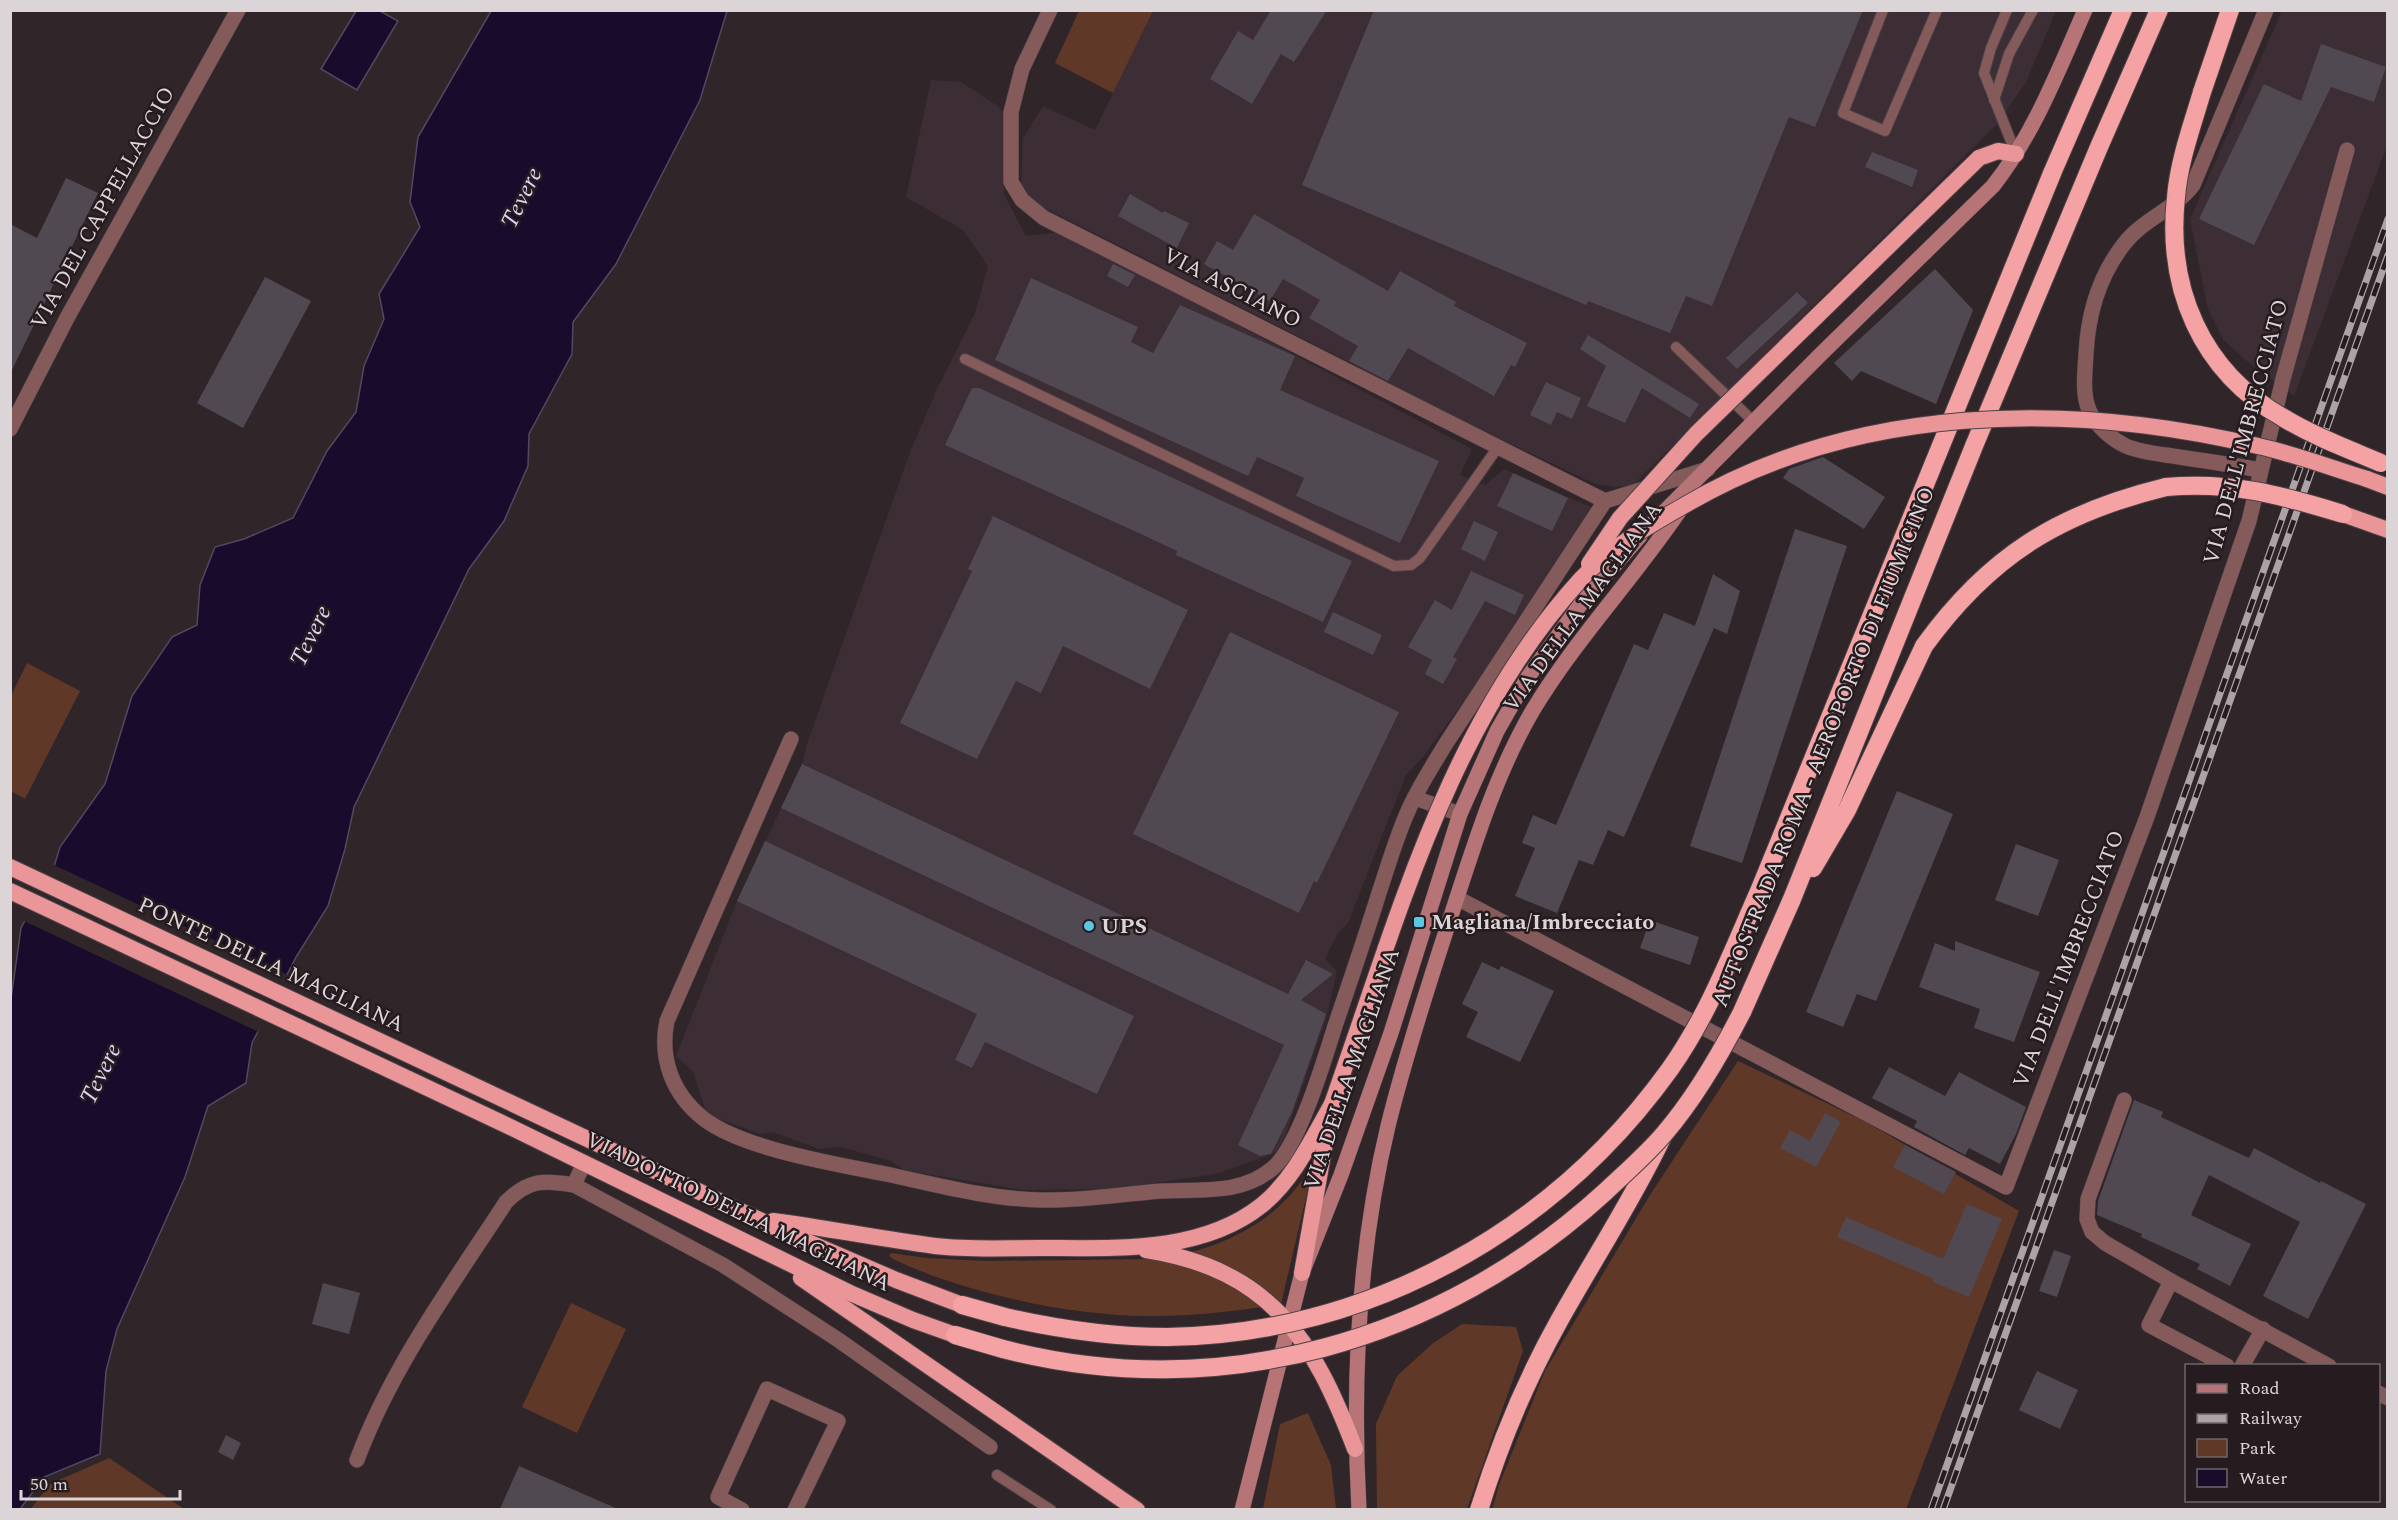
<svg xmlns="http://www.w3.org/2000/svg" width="2398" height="1520" viewBox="0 0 2398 1520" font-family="Spectral,serif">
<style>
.built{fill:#3d2d34}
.green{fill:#603827}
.water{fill:#180b2c;stroke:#534860;stroke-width:1.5}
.pier{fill:#30262a}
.building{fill:#514951}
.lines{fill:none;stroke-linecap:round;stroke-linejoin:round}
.service-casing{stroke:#4c4246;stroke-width:12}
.minor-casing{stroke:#4c4246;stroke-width:16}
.tertiary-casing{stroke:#4c4246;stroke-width:16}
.secondary-casing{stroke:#4c4246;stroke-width:16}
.trunk-casing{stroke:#4c4246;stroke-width:18}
.motorway-casing{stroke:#4c4246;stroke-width:20}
.service{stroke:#845a5a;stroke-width:10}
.minor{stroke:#845a5a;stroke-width:15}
.tertiary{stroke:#845a5a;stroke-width:15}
.secondary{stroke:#b77476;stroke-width:15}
.trunk{stroke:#ea9598;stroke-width:16}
.motorway{stroke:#f5a2a4;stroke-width:18}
.rail-casing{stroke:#aba3a6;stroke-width:7}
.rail{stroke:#261c20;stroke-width:4.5;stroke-dasharray:14;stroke-linecap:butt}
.trunk-bridge-casing{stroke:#4c4246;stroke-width:18;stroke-linecap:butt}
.motorway-bridge-casing{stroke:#4c4246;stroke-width:20;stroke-linecap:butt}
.trunk-bridge{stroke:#ea9598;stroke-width:16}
.motorway-bridge{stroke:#f5a2a4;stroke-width:18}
.poi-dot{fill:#5ac8e5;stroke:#261c20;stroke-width:2}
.labels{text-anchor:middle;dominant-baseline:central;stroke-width:5;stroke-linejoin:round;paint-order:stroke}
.street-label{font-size:22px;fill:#dcd5d8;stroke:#261c20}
.poi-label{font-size:22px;font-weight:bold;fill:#dcd5d8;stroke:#261c20;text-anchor:start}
.water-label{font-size:24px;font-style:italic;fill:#ded3fb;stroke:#261c20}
</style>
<rect width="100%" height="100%" fill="#30262a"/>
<g class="built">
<path d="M1153,11H2056L2026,82L1998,123L1633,485L1616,487L1595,484L1386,384L1349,362L1031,201L1021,187L1023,138L1043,106L1095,130Z"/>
<path d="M2282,11H2387V146L2294,396L2244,359L2223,339L2208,309L2190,219Z"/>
<path d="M931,80L961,82L998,106L1008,120L1010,146L1003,167L1004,194L1026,236L1062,232L1472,449L1460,475L1485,485L1504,469L1602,512L1423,757L1406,775L1348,923L1338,933L1325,959L1337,971L1326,1019L1280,1151L1216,1174L1113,1189L1023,1190L904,1170L891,1161L841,1147L819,1149L773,1132L761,1134L707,1115L693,1072L676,1056L737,901L802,764L808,741L910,452L938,387L975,313L988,266L963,230L906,197Z"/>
</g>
<g class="green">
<path d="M1079,11H1153L1113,93L1055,63Z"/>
<path d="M27,663L80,691L25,799L11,791V696Z"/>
<path d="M1738,1061L1866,1122L2019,1211L1906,1509L1492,1510L1499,1485L1545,1371L1650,1195Z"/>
<path d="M1315,1159L1281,1304L1251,1281L1184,1254C1240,1240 1288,1212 1315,1159Z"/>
<path d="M891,1253L926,1258L985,1261L1154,1259L1186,1267L1211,1276L1235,1288L1263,1307C1227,1312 1190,1316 1154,1316C1074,1317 964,1293 893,1259L889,1256Z"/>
<path d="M571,1303L626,1329L577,1433L522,1407Z"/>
<path d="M1462,1324L1516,1327L1523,1351L1467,1509H1377L1376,1424L1397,1376L1432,1344Z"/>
<path d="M1308,1413L1331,1465L1336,1509H1263L1280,1424Z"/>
<path d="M109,1458L184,1509H31L50,1484Z"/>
</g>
<g class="water">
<path d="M356,11H380L398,21L357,90L321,69Z"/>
<path d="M491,11H727L700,100L616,264L573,322L572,354L529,434L528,466L504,521L469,569L354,807L345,849L328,906L296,957L252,1043L246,1083L208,1106L185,1177L117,1329L106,1371L100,1454L44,1477L20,1509L11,1510L10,1006L21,928L53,870L60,847L105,784L132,696L172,637L197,625L200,585L215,547L244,539L293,518L327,451L356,412L364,366L384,319L379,294L420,227L410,202L418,137Z"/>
</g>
<path class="pier" d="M52,864L290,976L261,1033L22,920Z"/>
<g class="building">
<path d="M1271,10H1327L1294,62L1281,54L1252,104L1210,79L1238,31L1253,40Z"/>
<path d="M1374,10H1863L1815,127L1789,117L1712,306L1686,296L1670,333L1588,301L1586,305L1302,185Z"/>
<path d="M2321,44L2386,67L2374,102L2331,87L2254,245L2199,219L2264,84L2301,101Z"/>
<path d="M1872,152L1918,170L1912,187L1865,167Z"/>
<path d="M66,178L98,193L10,374V224L37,238Z"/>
<path d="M1130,194L1163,213L1164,211L1189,223L1177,248L1118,216Z"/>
<path d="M1254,214L1388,291L1400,271L1456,302L1454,306L1527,343L1515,367L1511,365L1494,396L1408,348L1388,381L1349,361L1358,346L1309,318L1320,300L1283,279L1270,301L1204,264L1217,241L1233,250Z"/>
<path d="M1113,264L1135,275L1128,287L1107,276Z"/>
<path d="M1935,269L1973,310L1936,404L1861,371L1852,381L1834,363Z"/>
<path d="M265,277L311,301L243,428L197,403Z"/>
<path d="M1031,278L1138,327L1131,342L1153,353L1180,305L1295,356L1280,390L1439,461L1400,543L1296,496L1304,478L1257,457L1248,476L995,360Z"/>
<path d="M1797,292L1808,303L1737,369L1726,358Z"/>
<path d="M1588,335L1699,404L1690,418L1642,388L1625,423L1587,406L1606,366L1580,349Z"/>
<path d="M1546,382L1581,398L1572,419L1557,412L1551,425L1530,415Z"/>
<path d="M972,388H979L1352,561L1323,622L1176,555L1177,551L1143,535L945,445Z"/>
<path d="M1823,457L1885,497L1864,529L1783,478L1789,469Z"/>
<path d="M1513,473L1568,498L1552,531L1497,506Z"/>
<path d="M993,516L1188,610L1150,689L1063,646L1041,693L1016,681L977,759L900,723L972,571L968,569Z"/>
<path d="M1474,521L1498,532L1485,561L1461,549Z"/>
<path d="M1795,529L1847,546L1742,863L1690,846Z"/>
<path d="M1471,571L1524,595L1515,615L1485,601L1453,657L1457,659L1443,684L1425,674L1432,660L1408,647L1435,600L1452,610Z"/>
<path d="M1713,574L1740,591L1727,634L1714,628L1624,837L1608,830L1593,865L1579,860L1557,913L1515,896L1535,848L1522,843L1533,815L1556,825L1634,644L1648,650L1664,613L1695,626Z"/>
<path d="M1333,612L1382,635L1373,655L1324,632Z"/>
<path d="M1230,632L1399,712L1317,883L1314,881L1299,913L1133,834Z"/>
<path d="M802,764L1288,994L1306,960L1333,974L1301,1000L1326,1014L1292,1112L1271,1154L1260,1156L1238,1145L1284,1045L781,808Z"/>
<path d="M1897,791L1953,814L1876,1001L1857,994L1843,1027L1806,1012Z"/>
<path d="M765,841L1134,1016L1097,1094L985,1042L972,1068L955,1060L977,1014L737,901Z"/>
<path d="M2016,844L2059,860L2038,916L1995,900Z"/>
<path d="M1650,920L1699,937L1690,965L1640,948Z"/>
<path d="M1955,941L2040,972L2014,1042L1974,1028L1980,1009L1919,987L1935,943L1955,951Z"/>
<path d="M1482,962L1499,970L1501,966L1554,991L1520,1062L1466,1037L1478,1012L1462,1004Z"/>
<path d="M1889,1067L1945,1096L1959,1072L2026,1107L2016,1134L2000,1164L1969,1148L1965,1155L1914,1127L1917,1121L1872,1098Z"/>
<path d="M2134,1100L2163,1112L2161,1117L2249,1158L2254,1148L2320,1183L2321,1181L2366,1204L2308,1319L2263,1296L2300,1222L2209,1175L2191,1215L2251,1244L2230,1286L2197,1269L2200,1264L2141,1237L2142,1234L2097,1215L2098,1201Z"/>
<path d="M1825,1113L1841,1122L1816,1167L1780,1148L1790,1130L1810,1141Z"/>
<path d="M1905,1145L1956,1172L1944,1194L1893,1167Z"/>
<path d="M1967,1204L2002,1219L1969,1297L1933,1282L1934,1279L1837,1237L1846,1217L1943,1259Z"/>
<path d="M2054,1250L2071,1256L2057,1297L2039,1291Z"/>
<path d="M323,1283L360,1293L349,1334L312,1324Z"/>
<path d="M2037,1371L2078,1390L2060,1429L2019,1410Z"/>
<path d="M226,1435L241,1443L233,1460L218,1452Z"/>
<path d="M519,1466L618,1509H500Z"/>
</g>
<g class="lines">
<g class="service-casing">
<g id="service">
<path d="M1883,10L1843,113L1885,131L1937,10"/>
<path d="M2007,10L1991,48L1984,73L2016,154"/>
<path d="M1994,100L2009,54L2033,10"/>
<path d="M1676,347L1754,422"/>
<path d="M965,359L1394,566L1411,565L1420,558L1498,447"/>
<path d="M997,1475L1051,1510"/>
</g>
</g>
<g class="minor-casing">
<g id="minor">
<path d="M1050,10L1022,69L1011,112V182L1022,200L1044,218L1605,501"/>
<path d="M2260,470C2233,465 2206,461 2179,457C2161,454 2142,453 2126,446C2113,440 2099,428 2092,416C2081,398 2085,374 2086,354C2088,313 2099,276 2124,244C2143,219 2174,210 2193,185L2266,10"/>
<path d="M791,739L667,1021C659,1059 673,1095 704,1119C743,1149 836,1164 886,1174C937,1185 989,1199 1041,1200C1081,1201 1122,1194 1162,1191C1201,1189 1242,1195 1273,1168C1299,1146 1324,1061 1335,1026C1350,982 1365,938 1379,893C1388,866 1396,838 1408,811C1418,788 1432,767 1445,745L1605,501L1708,469"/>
<path d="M1415,798L1460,814"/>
<path d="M1457,898L2006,1187L2147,817L2249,521L2283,379L2347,150"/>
<path d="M2124,1100L2088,1199L2087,1219L2092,1232L2105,1243L2171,1281L2329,1366"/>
<path d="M574,1185L723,1265L837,1339L990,1447"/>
<path d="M2171,1281L2149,1325L2227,1366"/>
<path d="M2242,1366L2263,1329"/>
<path d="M2378,1393L2388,1398"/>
<path d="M357,1460C392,1366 452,1285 506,1202C529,1179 544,1180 574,1185L584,1163"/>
<path d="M742,1510L718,1497L767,1389L838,1421L795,1510"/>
</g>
</g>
<g class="tertiary-casing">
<path id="tertiary" d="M10,429L67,318L238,10"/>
</g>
<g class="secondary-casing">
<g id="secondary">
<path d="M1661,515L1820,355L1993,186C2034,134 2058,71 2085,10"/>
<path d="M1242,1510L1302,1273L1341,1175L1391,1033L1460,814L1497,731L1528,677L1580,605L1640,536"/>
<path d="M1359,1510C1352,1381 1358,1251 1388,1126C1405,1057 1427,989 1449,922C1473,849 1494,777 1533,710C1577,637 1637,575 1684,504"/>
</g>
</g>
<g class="trunk-casing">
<g id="trunk">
<path d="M1979,158L1998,151L2016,154"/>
<path d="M2367,479L2388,487"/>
<path d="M2343,514L2388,530"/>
<path d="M10,867L785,1232L896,1280L962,1305"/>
<path d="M10,891L504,1124L850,1293L913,1320L955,1335"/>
<path d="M773,1221C827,1228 880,1239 935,1246C969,1250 1004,1248 1039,1248C1113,1248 1201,1254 1262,1205C1294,1179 1312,1139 1332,1104"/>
<path d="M1146,1250C1271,1270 1313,1339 1355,1449"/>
<path d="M1302,1273L1332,1104L1359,1026"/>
<path d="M801,1278L1137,1510"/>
</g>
</g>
<g class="motorway-casing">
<g id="motorway">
<path d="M2202,92L2230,10"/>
<path d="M1813,868L1847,810L1924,646C1989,556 2059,513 2166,487"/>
<path d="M1760,889L2053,171L2123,10"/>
<path d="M1742,1012L1792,899L1974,446L2099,147L2159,10"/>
<path d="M962,1305L1005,1317"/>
<path d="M955,1335L1003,1349"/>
<path d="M1479,1510C1499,1445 1526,1380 1559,1321C1593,1260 1632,1201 1662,1138"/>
</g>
</g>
<use href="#service" class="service"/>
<use href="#minor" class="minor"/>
<use href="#tertiary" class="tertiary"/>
<use href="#secondary" class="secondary"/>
<use href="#trunk" class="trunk"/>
<use href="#motorway" class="motorway"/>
<g class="rail-casing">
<g id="rail">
<path d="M1931,1510L2388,219"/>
<path d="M1943,1510L2388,255"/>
</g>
</g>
<use href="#rail" class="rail"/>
<g class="trunk-bridge-casing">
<g id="trunk-bridge">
<path d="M1589,564L1620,518L1696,434L1979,158"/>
<path d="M1359,1026C1413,867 1466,705 1581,579C1610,548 1648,526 1685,505C1857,404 2067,401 2258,446C2295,454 2331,468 2367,479"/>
</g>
</g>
<g class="motorway-bridge-casing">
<g id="motorway-bridge">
<path d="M2202,92C2192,126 2179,161 2176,197C2166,288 2201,371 2282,417C2313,436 2348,449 2381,463"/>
<path d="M2166,487C2231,481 2281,495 2343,514"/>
<path d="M1005,1317C1058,1329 1112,1337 1167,1337C1368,1334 1553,1232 1670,1069C1709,1014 1733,950 1760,889"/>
<path d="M1003,1349C1220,1405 1441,1342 1605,1192C1625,1173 1646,1155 1664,1134C1695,1098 1720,1055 1742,1012"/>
</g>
</g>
<use href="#trunk-bridge" class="trunk-bridge"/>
<use href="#motorway-bridge" class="motorway-bridge"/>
</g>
<g class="poi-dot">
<rect x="1413" y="916" width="12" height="12" rx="3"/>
<circle cx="1089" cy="926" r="6"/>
</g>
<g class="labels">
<g class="street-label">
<text transform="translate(103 208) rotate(-61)">VIA DEL CAPPELLACCIO</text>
<text transform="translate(1232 288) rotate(27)">VIA ASCIANO</text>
<text transform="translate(2246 432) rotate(-75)">VIA DELL'IMBRECCIATO</text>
<text transform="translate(1583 607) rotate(-54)">VIA DELLA MAGLIANA</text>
<text transform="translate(1824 747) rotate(-68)">AUTOSTRADA ROMA - AEROPORTO DI FIUMICINO</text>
<text transform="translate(2069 959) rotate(-69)">VIA DELL'IMBRECCIATO</text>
<text transform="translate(271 965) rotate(25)">PONTE DELLA MAGLIANA</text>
<text transform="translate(1352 1069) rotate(-71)">VIA DELLA MAGLIANA</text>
<text transform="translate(738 1212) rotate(26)">VIADOTTO DELLA MAGLIANA</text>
</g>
<g class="poi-label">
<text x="1431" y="922">Magliana/Imbrecciato</text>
<text x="1101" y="926">UPS</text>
</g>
<g class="water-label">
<text transform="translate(522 198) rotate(-64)">Tevere</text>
<text transform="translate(311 636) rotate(-64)">Tevere</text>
<text transform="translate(101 1074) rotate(-64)">Tevere</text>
</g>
</g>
<rect width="2398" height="1520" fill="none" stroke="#dcd5d8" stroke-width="24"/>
<rect x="2185" y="1364" width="195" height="138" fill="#261c20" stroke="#6f666a" stroke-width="1.5"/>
<rect x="2197" y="1384" width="30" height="9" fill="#b77476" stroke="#6f666a" stroke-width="1.5"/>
<text x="2239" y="1394" font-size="18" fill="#dcd5d8">Road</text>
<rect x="2197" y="1414" width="30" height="9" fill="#aba3a6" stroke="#6f666a" stroke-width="1.5"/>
<text x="2239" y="1424" font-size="18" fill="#dcd5d8">Railway</text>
<rect x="2197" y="1439" width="30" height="18" fill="#603827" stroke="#6f666a" stroke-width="1.5"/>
<text x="2239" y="1454" font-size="18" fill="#dcd5d8">Park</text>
<rect x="2197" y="1469" width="30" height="18" fill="#180b2c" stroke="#6f666a" stroke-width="1.5"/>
<text x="2239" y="1484" font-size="18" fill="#dcd5d8">Water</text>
<path d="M21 1490v9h159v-9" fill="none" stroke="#dcd5d8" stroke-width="3"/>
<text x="30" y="1490" font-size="18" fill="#dcd5d8" stroke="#261c20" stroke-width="4.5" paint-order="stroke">50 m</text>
</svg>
